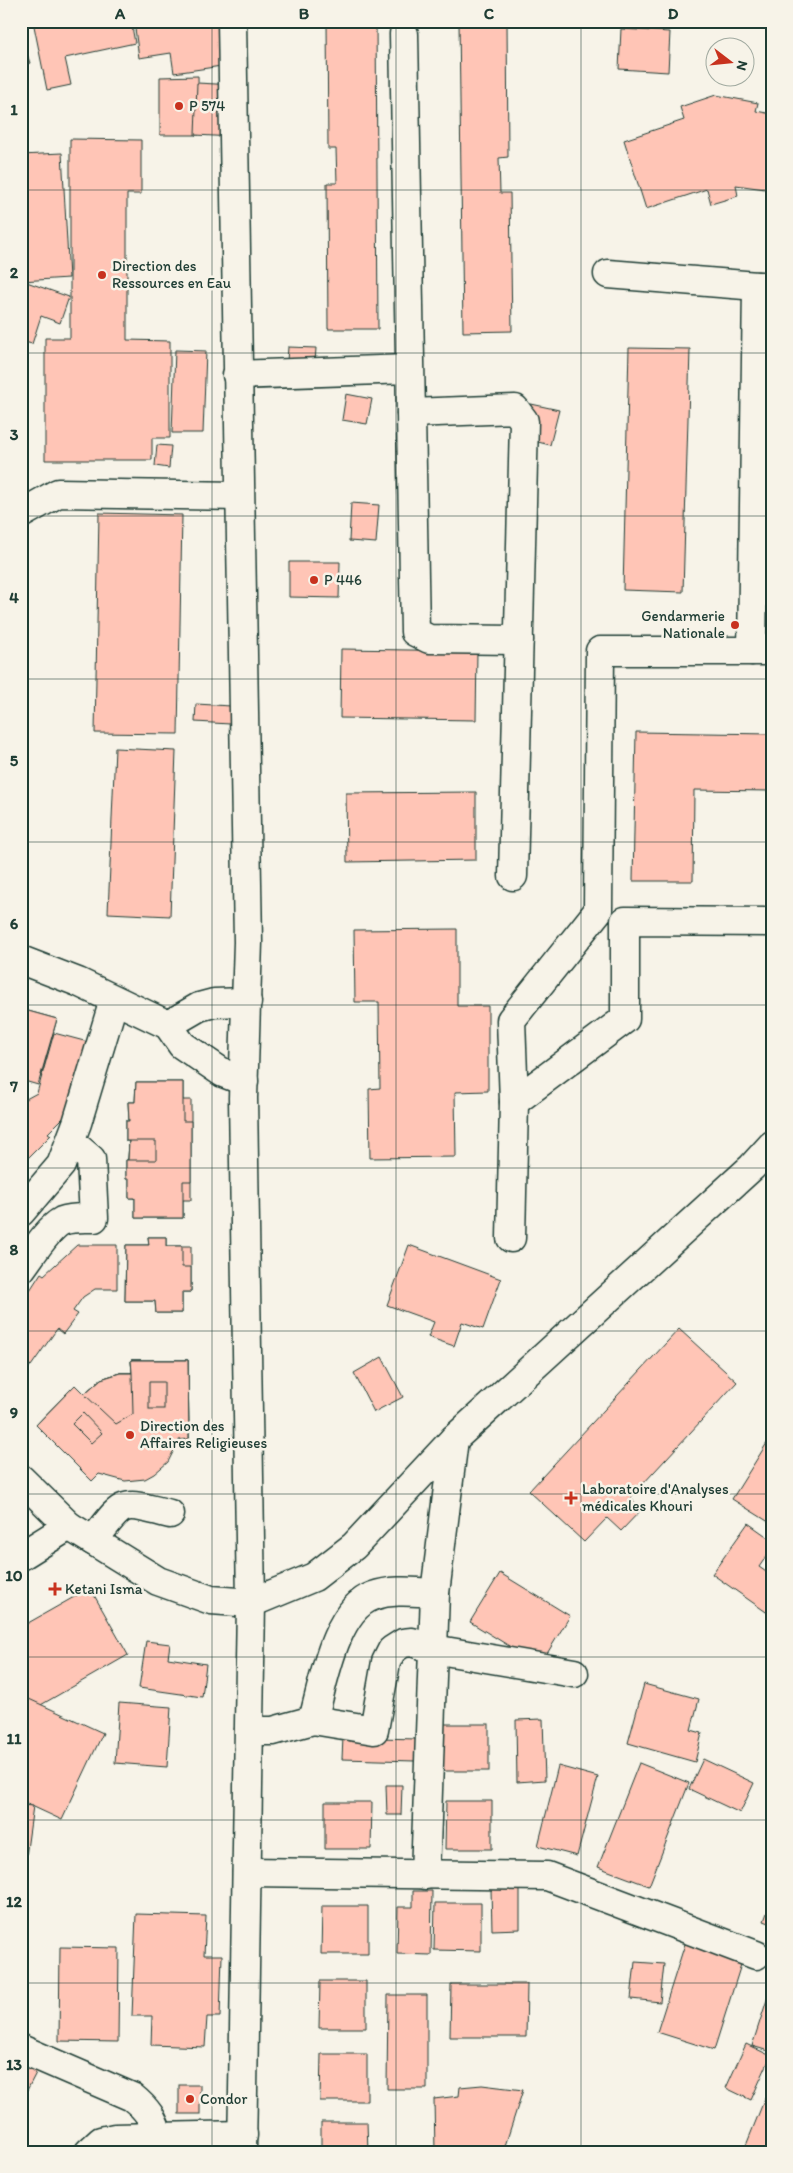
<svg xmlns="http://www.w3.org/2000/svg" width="793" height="2173" viewBox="0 0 793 2173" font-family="Itim,sans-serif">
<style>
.building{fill:#ffc5b6;stroke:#1f3d34}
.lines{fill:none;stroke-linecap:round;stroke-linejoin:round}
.minor-casing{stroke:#1f3d34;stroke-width:31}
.major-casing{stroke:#1f3d34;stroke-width:31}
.minor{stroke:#f7f3e8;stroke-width:28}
.major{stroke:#f7f3e8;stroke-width:28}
.grid{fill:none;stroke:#1f3d34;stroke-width:1;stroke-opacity:0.55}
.poi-dot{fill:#c8321e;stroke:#f7f3e8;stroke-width:2}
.labels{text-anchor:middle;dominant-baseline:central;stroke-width:5;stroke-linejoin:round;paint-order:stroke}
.poi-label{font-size:15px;fill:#1f3d34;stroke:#f7f3e8;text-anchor:start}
.neatline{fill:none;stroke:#1f3d34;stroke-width:2}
.grid-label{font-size:16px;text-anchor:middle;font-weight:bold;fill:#1f3d34}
</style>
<rect width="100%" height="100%" fill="#f7f3e8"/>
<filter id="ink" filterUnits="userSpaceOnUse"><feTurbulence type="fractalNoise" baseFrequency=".02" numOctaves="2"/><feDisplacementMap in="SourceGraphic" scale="10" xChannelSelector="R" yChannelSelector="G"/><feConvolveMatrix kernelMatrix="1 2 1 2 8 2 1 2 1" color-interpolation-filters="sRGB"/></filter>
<g filter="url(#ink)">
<g class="building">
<path d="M33,21H131L135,43L65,58L71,85L47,90Z"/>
<path d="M134,21H229L235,64L174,73L171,53L139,58Z"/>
<path d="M327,21H376L378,329H328L327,183H337L336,149H328Z"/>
<path d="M459,21H507L508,157L499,158L500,193H510L512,331L463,332Z"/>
<path d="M621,29L670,32L668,72L619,69Z"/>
<path d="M21,36L30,63L21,66Z"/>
<path d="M198,76L199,135H160V77Z"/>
<path d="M197,83L235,85L233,137L195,135Z"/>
<path d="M716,95L758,103L756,111L772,114V190L736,185L738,196L711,204L707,189L646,209L624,140L684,120L680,107Z"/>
<path d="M70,139L141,140V194H127V340L170,341V438H152V460H45V338H70Z"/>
<path d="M62,153L69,278L21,281V155Z"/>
<path d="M21,280L69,297L60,323L41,316L32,344L21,341Z"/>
<path d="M288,347L316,348L314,377L286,376Z"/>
<path d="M629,348L690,349L683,592L623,590Z"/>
<path d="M175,350L206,351L203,433H172Z"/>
<path d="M346,394L372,399L367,424L342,420Z"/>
<path d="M522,402L559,410L550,445L514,436Z"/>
<path d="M157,445L171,446L169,468L155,466Z"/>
<path d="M351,503L379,505L376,543L349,541Z"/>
<path d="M99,513L182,515L178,734L95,733Z"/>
<path d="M289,562H340L339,598L289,597Z"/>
<path d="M341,649L477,651L476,720L340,718Z"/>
<path d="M196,704L231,706L230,724L195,722Z"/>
<path d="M636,732L772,734V791L694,790L693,881H633Z"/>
<path d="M115,748L176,751L170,916L108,913Z"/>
<path d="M476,792V860L347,862L346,793Z"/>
<path d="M457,929V1006H488V1091L455,1092L456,1157L370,1158L369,1089L380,1088L379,1002H355L354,930Z"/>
<path d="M21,1009L57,1019L41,1077L21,1071Z"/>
<path d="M21,1009L57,1019L38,1085L21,1080Z"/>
<path d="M54,1033L88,1042L67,1114L48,1133L51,1135L21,1165V1095L26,1099L37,1093Z"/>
<path d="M136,1082H183V1100H191V1200H183V1218H135V1198H129V1179H126V1160H128L129,1141H126V1121H129L128,1102H135Z"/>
<path d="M136,1082H183V1121H191V1181H183V1218H135V1198H129V1179H126V1160H128L129,1141H126V1121H129L128,1102H135Z"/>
<path d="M129,1141H156V1160H128Z"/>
<path d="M148,1237H166V1246H191V1292H182V1313H156L155,1301H125L126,1245H149Z"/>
<path d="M148,1237H166V1246H182V1267H191V1292H182V1313H156L155,1301H125L126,1245H149Z"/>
<path d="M77,1245H117V1289H95L83,1297L73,1311L78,1314L63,1334L57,1329L31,1366L21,1358V1304L41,1273L44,1275Z"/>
<path d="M409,1245L501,1279L483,1329L462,1322L454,1346L428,1337L434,1322L387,1305Z"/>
<path d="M679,1329L737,1382L630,1498L642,1509L621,1531L607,1518L584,1542L529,1491Z"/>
<path d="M382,1357L403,1397L374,1412L354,1373Z"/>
<path d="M21,1360L30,1366L21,1379Z"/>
<path d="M131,1360H188L189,1439L132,1440L92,1481L36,1425L75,1385L84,1394L101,1379L120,1373H132Z"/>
<path d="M131,1360H188L189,1439L162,1440L154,1454L148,1459L134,1464H119L112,1461L92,1481L36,1425L75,1385L84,1394L101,1379L120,1373H132Z"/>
<path d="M131,1360H188L189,1439L179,1440L168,1462L154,1474L145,1479L125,1481L99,1474L92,1481L36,1425L75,1385L84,1394L101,1379L120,1373H132Z"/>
<path d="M120,1373H132L133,1414L116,1424L84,1394L101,1379Z"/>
<rect x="149" y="1382" width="15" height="27"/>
<path d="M83,1413L102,1433L91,1443L72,1424Z"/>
<path d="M772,1435V1524L732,1499Z"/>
<path d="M748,1523L772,1540V1548L759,1567L772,1576V1610L769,1614L712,1574Z"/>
<path d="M500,1573L570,1616L540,1665L470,1622Z"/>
<path d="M90,1588L128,1655L32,1710L21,1690V1627Z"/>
<path d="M146,1641L170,1644L168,1658L206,1664L202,1697L139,1688Z"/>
<path d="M644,1684L699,1699L691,1730L702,1733L695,1762L628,1743Z"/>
<path d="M29,1699L103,1733L62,1820L21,1801V1783L24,1778L21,1777V1716Z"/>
<path d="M119,1703L171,1707L167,1767L115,1763Z"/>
<path d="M543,1719L545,1780L517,1782L516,1720Z"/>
<rect x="443" y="1724" width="46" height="47"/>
<path d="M343,1737L416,1739L415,1761L342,1759Z"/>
<path d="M703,1759L754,1783L740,1813L689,1789Z"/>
<path d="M639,1763L689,1783L649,1886L598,1867Z"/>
<path d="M558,1766L598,1777L577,1856L538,1846Z"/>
<path d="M386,1785H402L401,1815H387Z"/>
<path d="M446,1801H492V1849H445Z"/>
<path d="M325,1802H372L371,1849H325Z"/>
<path d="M21,1805L33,1806L21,1893Z"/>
<path d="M520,1888V1929L492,1930L491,1889Z"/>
<path d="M413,1891H432L431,1955L397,1954L398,1907H413Z"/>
<path d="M772,1899V1924L764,1921Z"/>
<path d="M435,1903H481V1951L434,1950Z"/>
<path d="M322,1906H368V1954H321Z"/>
<path d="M136,1914L206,1916L204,1955H222L220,2017H207L205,2047L151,2045L152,2016H132Z"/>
<path d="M690,1928L744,1955L714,2050L657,2032Z"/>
<path d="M60,1947L119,1948L118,2042L59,2041Z"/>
<path d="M635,1962L664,1964L660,2002L631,1999Z"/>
<path d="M320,1981H366V2028H319Z"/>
<path d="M451,1984H527L526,2037H450Z"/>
<path d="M772,1984V2052L752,2046Z"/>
<path d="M388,1995H427V2089H387Z"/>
<path d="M746,2044L771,2056L751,2100L726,2088Z"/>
<path d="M321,2054H367V2101H320Z"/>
<path d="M21,2063L37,2071L21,2102Z"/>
<rect x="179" y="2085" width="21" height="29"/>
<path d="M482,2085L523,2090L503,2152H435L434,2099L459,2096L460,2087Z"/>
<path d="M765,2098L772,2100V2152H755L745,2148Z"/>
<path d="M321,2122H367L368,2152H321Z"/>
</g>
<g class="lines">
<g class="minor-casing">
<g id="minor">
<path d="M404,34L415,632L429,639L519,640"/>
<path d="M608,274L757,286"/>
<path d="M237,375L409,369"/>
<path d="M411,413L515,409L524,421L513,876"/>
<path d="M21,514L58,493L239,496"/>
<path d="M752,651L757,286H772"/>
<path d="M772,651H600L598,911L511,1020L514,1102L625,1019V921L772,922"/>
<path d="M21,960L78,982L168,1025L182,1045L223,1073L244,1081"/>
<path d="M168,1025L199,1007L214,1003L247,1002"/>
<path d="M21,1212L61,1165L77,1123L114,1000"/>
<path d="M511,1238L514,1102"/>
<path d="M21,1269C31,1256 48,1228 62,1221C72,1217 84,1218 94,1218L91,1159L71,1142"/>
<path d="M21,1479L69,1526L158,1581L211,1600L251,1603"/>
<path d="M93,1541C125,1500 119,1501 170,1514"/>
<path d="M21,1556L69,1526"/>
<path d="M435,1593L454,1439"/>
<path d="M313,1720C323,1685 334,1610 373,1596C393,1589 414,1592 435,1593L425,1875"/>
<path d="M249,1731H273L313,1720L374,1730L386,1662L392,1650L403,1643L412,1642L433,1649L574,1673"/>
<path d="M247,1872L547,1876L756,1955"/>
<path d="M21,2049L132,2097C147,2109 154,2119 159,2138"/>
<path d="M89,2152L101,2141L115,2138L243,2135"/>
</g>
</g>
<g class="major-casing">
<g id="major">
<path d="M232,21L248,942L243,1098L251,1603L242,2152"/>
<path d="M251,1603L314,1577L354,1546L454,1439L752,1167L772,1145"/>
</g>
</g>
<use href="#minor" class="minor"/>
<use href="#major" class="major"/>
</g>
</g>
<path class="grid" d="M212,21V2152M396,21V2152M581,21V2152M21,190H772M21,353H772M21,516H772M21,679H772M21,842H772M21,1005H772M21,1168H772M21,1331H772M21,1494H772M21,1657H772M21,1820H772M21,1983H772"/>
<g class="poi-dot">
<circle cx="179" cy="106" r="5"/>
<circle cx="102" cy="275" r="5"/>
<circle cx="314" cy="580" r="5"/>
<circle cx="735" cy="625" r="5"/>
<circle cx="130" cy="1435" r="5"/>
<path d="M568.5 1490.5h5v5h5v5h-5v5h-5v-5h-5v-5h5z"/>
<path d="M52.5 1581.5h5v5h5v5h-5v5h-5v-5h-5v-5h5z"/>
<circle cx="190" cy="2099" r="5"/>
</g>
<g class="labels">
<g class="poi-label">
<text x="189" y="106">P 574</text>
<text x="112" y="266">Direction des<tspan x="112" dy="17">Ressources en Eau</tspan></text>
<text x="324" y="580">P 446</text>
<text x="725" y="616" text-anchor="end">Gendarmerie<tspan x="725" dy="17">Nationale</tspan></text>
<text x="140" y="1426">Direction des<tspan x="140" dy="17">Affaires Religieuses</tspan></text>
<text x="582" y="1489">Laboratoire d'Analyses<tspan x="582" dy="17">médicales Khouri</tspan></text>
<text x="65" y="1589">Ketani Isma</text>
<text x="200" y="2099">Condor</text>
</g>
</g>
<rect width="793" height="2173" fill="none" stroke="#f7f3e8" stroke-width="55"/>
<g transform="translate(730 62) rotate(106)"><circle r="24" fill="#f7f3e8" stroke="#a1aaa0"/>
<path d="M0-4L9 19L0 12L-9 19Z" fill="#c8321e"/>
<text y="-8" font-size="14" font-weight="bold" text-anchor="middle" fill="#1f3d34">N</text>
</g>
<rect x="28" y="28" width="738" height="2118" class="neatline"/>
<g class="grid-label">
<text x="120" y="19">A</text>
<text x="304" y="19">B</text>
<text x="489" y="19">C</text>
<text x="673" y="19">D</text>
<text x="14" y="115">1</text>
<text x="14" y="278">2</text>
<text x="14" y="440">3</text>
<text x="14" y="603">4</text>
<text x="14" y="766">5</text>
<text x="14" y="929">6</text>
<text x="14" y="1092">7</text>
<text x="14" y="1255">8</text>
<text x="14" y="1418">9</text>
<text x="14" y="1581">10</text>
<text x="14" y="1744">11</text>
<text x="14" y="1907">12</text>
<text x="14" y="2070">13</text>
</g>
</svg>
